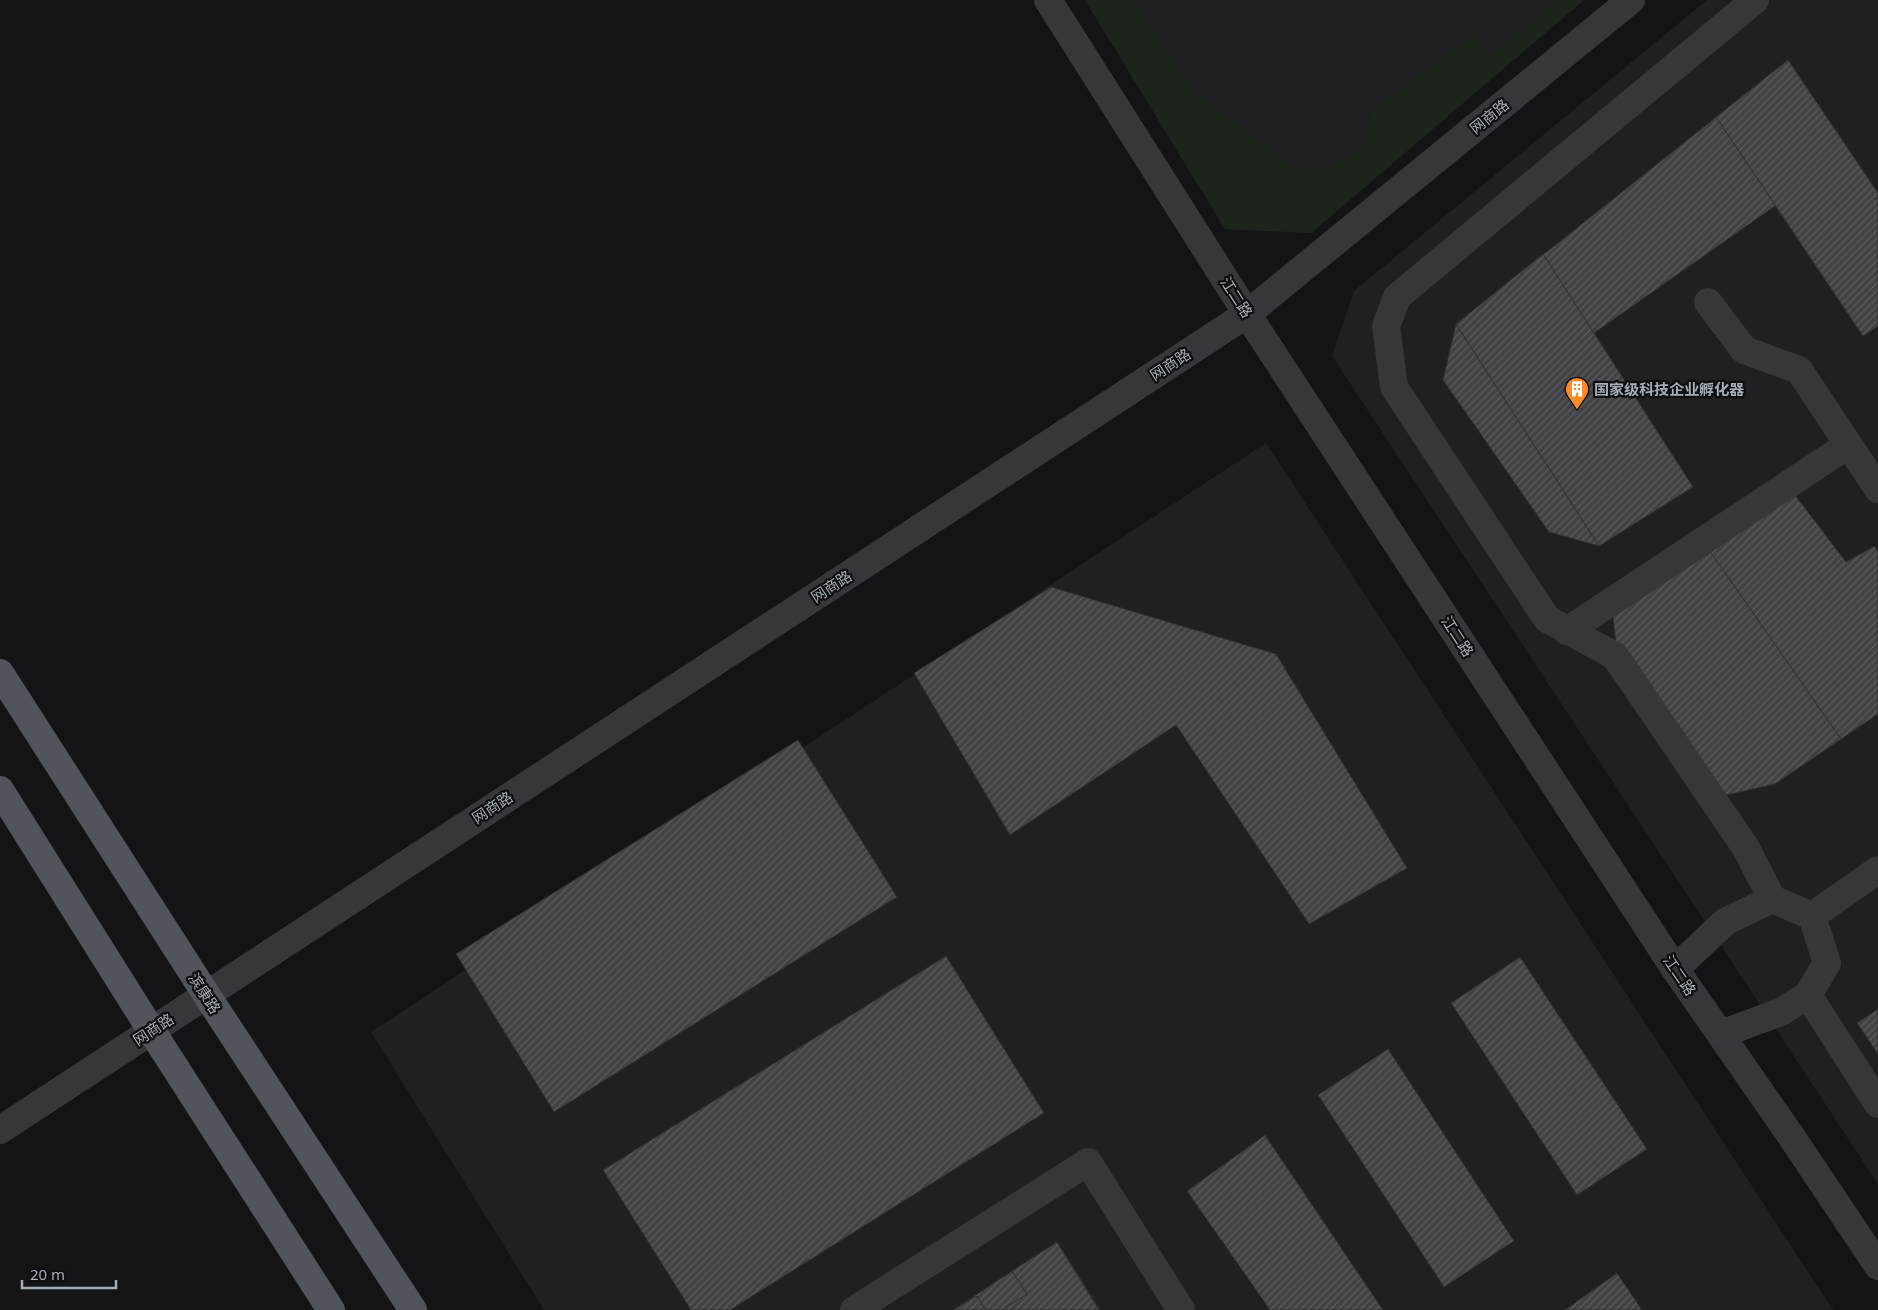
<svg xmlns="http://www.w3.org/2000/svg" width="1878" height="1310" viewBox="0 0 1878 1310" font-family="'Noto Sans','Noto Sans SC',sans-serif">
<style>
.built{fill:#202023}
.green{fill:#1c241c}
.building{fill:url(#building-hatch);stroke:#2e2f32}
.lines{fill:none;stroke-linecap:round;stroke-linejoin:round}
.minor{stroke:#35373b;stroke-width:28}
.major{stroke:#51545a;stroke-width:28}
.labels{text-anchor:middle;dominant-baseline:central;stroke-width:4.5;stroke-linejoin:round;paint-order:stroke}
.street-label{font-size:15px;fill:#a5aeb7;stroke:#0f0f11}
.poi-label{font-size:15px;font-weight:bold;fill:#a5aeb7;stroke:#0f0f11;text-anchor:start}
</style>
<defs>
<pattern id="building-hatch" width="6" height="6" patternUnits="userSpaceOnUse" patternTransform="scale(1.25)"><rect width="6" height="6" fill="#404246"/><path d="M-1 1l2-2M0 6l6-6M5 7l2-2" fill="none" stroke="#595b5e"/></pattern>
</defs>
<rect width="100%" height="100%" fill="#141416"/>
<g class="built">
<path d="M1085,0H1584L1311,233L1225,229Z"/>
<path d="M1707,0H1878V1184L1332,356L1354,291Z"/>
<path d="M1266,443L1833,1310H544L371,1032Z"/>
</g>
<path class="green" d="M1085,0H1134L1192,90L1294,166L1328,169L1363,146L1373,109L1473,34L1491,56L1558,0H1584L1311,233L1225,229Z"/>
<g class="building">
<path d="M1788,60L1878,193V326L1863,336L1775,206L1594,333L1693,487L1599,546L1549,532L1443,380L1456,324Z"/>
<path d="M1788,60L1878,193V326L1863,336L1716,117Z"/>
<path d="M1543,254L1693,487L1599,546L1456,324Z"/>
<path d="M1788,486L1846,562L1875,546L1878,552V714L1775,784L1726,795L1618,662L1613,617Z"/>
<path d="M1788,486L1846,562L1875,546L1878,552V714L1841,739L1707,547Z"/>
<path d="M1051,587L1276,654L1407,868L1309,924L1176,725L1010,835L914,673Z"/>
<path d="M798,740L897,897L554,1112L456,954Z"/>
<path d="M946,956L1044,1113L730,1310H691L603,1170Z"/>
<path d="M1520,957L1647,1149L1577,1195L1451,1003Z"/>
<path d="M1878,1009V1054L1857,1023Z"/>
<path d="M1388,1049L1514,1241L1444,1287L1318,1095Z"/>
<path d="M1265,1135L1383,1310H1270L1187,1191Z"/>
<path d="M1057,1242L1100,1310H953L1012,1271Z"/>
<path d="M1057,1242L1099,1310H1002L1027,1294L1012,1271Z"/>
<path d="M1617,1273L1642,1310H1565Z"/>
<path d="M977,1296L986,1310H954Z"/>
</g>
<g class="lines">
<g class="minor">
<path d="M1048,0L1247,314L1675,969L1793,1139L1878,1266"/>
<path d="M1755,0L1397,297L1386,326L1394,387L1547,619L1615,656L1746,848L1772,899"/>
<path d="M1708,302L1744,350L1799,370L1878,489"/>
<path d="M1567,631L1848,445"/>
<path d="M1812,916L1878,870"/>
<path d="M1675,969L1725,922L1772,899L1812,916L1827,963L1808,995L1781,1012L1721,1034"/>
<path d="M1808,995L1878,1104"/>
<path d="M0,1130L1247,314L1631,0"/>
<path d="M854,1310L1088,1162L1181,1310"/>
</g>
<g class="major">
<path d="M0,673L206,994L413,1310"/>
<path d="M0,790L151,1030L331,1310"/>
</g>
</g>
<defs>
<g id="building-pin" transform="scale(1.25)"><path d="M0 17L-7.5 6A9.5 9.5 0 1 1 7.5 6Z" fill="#fa8b28" stroke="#0f0f11"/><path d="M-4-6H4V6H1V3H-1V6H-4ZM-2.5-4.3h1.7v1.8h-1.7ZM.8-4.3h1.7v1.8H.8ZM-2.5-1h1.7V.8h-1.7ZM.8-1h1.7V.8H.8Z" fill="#fff"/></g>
</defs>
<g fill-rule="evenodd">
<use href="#building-pin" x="1577" y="389"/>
</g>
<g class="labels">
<g class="street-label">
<text transform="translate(1489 116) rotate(-39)">网商路</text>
<text transform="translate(1237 297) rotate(57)">江二路</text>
<text transform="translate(1170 364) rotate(-33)">网商路</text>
<text transform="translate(831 586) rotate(-33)">网商路</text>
<text transform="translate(1458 636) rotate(57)">江二路</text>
<text transform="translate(492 807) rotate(-33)">网商路</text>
<text transform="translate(1680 975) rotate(56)">江二路</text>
<text transform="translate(205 993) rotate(57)">滨康路</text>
<text transform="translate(153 1029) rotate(-33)">网商路</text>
</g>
<g class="poi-label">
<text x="1594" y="389">国家级科技企业孵化器</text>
</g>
</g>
<path d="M22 1280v8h94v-8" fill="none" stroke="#a5aeb7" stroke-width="2.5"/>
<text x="30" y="1280" font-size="15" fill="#a5aeb7" stroke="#0f0f11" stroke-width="4" paint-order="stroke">20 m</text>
</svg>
